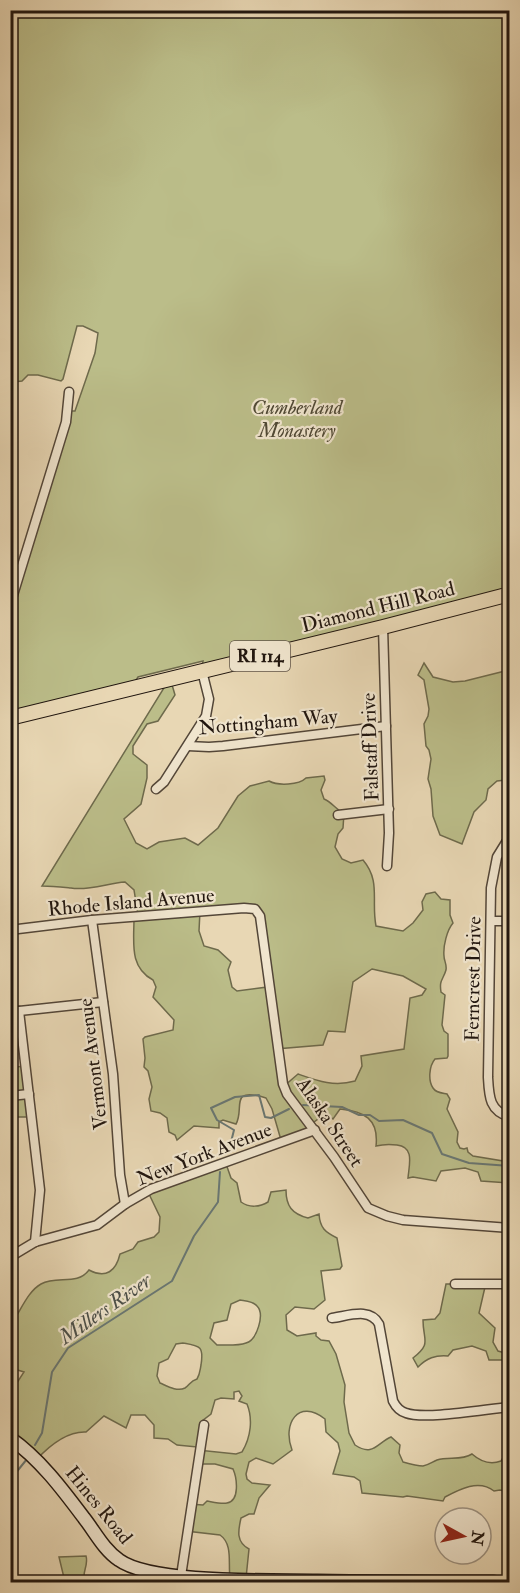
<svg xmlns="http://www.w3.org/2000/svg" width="520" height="1593" viewBox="0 0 520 1593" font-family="'IM FELL Double Pica',serif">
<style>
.green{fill:#bbbd89;stroke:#6e6a4c;stroke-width:1.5;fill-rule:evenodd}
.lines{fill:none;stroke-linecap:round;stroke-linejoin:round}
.stream{stroke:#697773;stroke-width:2}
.street-casing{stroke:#534638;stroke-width:11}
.secondary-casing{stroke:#21160f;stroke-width:15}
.primary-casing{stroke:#21160f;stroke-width:16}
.street{stroke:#f0e5ce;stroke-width:8}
.secondary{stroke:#f0e5ce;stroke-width:12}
.primary{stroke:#e8d7b4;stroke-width:14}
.labels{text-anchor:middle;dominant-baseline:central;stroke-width:4.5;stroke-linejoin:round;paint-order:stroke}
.shield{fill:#f0e5ce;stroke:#5f5448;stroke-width:1.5}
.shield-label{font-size:18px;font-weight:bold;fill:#21160f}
.park-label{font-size:20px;font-style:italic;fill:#4f4834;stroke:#f0e5ce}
.street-label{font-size:20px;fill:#21160f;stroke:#f0e5ce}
.water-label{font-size:21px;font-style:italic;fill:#4b4f49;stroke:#f0e5ce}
</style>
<rect width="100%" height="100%" fill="#e8d7b4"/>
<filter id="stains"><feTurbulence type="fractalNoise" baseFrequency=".00333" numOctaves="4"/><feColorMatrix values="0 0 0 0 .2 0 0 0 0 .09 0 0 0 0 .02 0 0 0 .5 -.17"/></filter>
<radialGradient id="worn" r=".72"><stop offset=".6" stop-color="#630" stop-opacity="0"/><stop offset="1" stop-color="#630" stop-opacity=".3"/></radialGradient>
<g class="green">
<path d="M11,11H509V591L202,668L203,661L138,677L133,685L11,717V594L65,411H75L95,353L98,333L83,326H77L63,379L61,381L38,375H28L22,381L13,382L11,385Z"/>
<path d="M424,663L433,677L453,682L465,681L509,670V783L506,780L497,781L488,789L486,800L474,812L462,844L440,835L433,816L431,789L428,779L431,759L429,750L426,746L424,724L428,716L429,709L424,680L418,675Z"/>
<path d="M170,678L175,695L158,721L147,724L133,746V754L147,765V778L141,804L124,819L136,843L147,849L159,842L185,838L198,845L218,828L238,796L250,786L269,781C278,786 299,785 306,778L324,776L325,780L321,790L324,799C332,802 336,810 344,813L343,828L338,834L335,847L342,859L351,863L363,860C381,881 371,901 376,926L403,931L413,923L423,910L422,902L426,894L435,892L441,899L450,900V915L453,923C447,930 443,946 444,956C444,961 447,964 446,970C443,980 439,980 441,992L445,995L442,1025L444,1031L448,1034V1056L447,1058L435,1059C429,1066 428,1081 433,1088C436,1093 442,1093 447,1094L450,1099L447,1109L458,1132L457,1142L460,1148L464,1149L467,1148L468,1152L473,1156L509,1162V1183L481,1181L478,1172L465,1168L441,1171L436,1181L413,1177L408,1178C409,1165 415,1147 397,1145C389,1144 384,1144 376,1146C379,1119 364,1111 340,1109L333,1119L325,1114L310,1125L312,1130L281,1140L272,1109L266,1098C228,1086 245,1109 236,1124L223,1120L219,1122V1128L194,1126L177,1140L175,1135L169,1132L167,1118L160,1113L151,1111L149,1099L152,1087L148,1071L144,1067L145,1058L143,1039L145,1037L173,1030L174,1020L153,997L156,987L153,980C129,967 134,943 134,918L138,915L134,890L125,882C108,883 89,891 71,888C61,887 52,886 42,886ZM200,911H256L267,987L237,991L232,987L228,970L231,962L218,950L204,946L199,931ZM372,969L403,976L426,989L422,995L410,998L404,1049L361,1056L362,1066L355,1081C334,1087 318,1081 298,1074L284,1086L276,1049L323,1045L328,1031L345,1032L353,982Z"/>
<path d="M11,1012H16L20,1035L11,1042Z"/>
<path d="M23,1066L29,1117H11V1068Z"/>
<path d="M225,1161L231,1178L237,1183L241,1202C249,1208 260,1207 268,1202L271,1192L286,1190C286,1206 292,1214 308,1218L319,1214C320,1228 325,1232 337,1238L342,1266L340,1269L321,1271L325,1300L314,1309L295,1307L286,1315L287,1330L297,1336L316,1333V1336L321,1340L329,1341L336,1354L345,1385L344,1402L349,1433L355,1445C373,1457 377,1443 391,1437L400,1445L399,1453L403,1462C410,1464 417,1466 423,1466C429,1465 432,1462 437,1460C448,1456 461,1461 472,1454C481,1462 490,1465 501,1461L504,1456L509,1453V1492L500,1490L494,1491C479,1479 460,1489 445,1497L443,1501L407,1496L403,1497L362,1493L360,1481L354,1477L333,1474L340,1451L338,1443L326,1432L325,1419C298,1398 282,1424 292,1450L273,1464L256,1458L249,1462L246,1474L247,1479L252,1483L270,1485L259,1498L254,1514H249L241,1518C238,1531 236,1542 249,1549L246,1578L230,1577C228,1563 233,1544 220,1535L186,1531L189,1504L203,1505L207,1501C213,1502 221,1504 227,1503C240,1501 237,1478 233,1469L215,1464H197L198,1450L236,1454L242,1452C251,1437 253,1419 247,1404L239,1401L242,1396L239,1391L234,1392V1399L221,1398L215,1400L211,1414L202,1421L197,1447L177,1445L168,1439L154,1438V1425L145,1415H131L126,1428L104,1416L86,1432C66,1431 49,1446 36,1460L11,1439V1392L24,1372L11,1368L10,1344L15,1339L14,1325L11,1316L17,1315C23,1305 30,1290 41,1284C57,1275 77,1286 89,1270C106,1279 116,1271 120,1254L133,1249L138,1242L154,1237L159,1232L160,1217L148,1192ZM240,1300C246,1301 253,1301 257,1306C265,1314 257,1340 246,1343C238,1346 226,1345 217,1345L210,1338L214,1323L227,1320L231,1304ZM183,1343C200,1346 204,1346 201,1365C200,1370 200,1374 197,1379C190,1381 190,1385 185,1388C177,1392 167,1386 160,1383L157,1376L159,1363L168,1359L176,1344Z"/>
<path d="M446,1284H480L485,1287L479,1313L495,1328L493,1342L498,1351L509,1354V1360H489L486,1351L472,1346L453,1350L448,1356C435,1355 427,1358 418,1367L413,1358C432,1343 423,1341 423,1320L435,1319L440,1313Z"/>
<path d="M86,1556C89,1565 81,1573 85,1582H65L59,1557Z"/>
</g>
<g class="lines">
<g class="stream">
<path d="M303,1105L342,1107L359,1115H370L379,1121L403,1120L432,1133L442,1154L469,1163L510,1166"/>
<path d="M219,1154L231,1142L234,1130L217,1120L211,1108L235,1097L259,1095L265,1117L271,1118L289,1109"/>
<path d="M35,1445L42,1433L52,1372L68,1348L172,1281L194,1236L218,1202L220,1172"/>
<path d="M10,1480L27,1459"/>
</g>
<g class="street-casing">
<g id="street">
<path d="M10,605L66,422L69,392"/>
<path d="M383,627L389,833L387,866"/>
<path d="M188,746L209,747L223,746L386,726"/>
<path d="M156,789L164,782L206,716L209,699L202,671"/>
<path d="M338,815L389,809"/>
<path d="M510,836L497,857L491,888L488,1077C489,1096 489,1111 510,1117"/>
<path d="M92,920L113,1074L120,1175L125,1204"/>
<path d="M491,921H510"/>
<path d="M10,930L92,920L244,908L255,909L260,916L283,1084L287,1094L334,1157L368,1208L387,1216L403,1220L510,1228"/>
<path d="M19,1011L40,1190L35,1242"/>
<path d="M10,1012L103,1002"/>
<path d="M10,1096L29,1094"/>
<path d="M10,1257L35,1242L97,1225L125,1204L151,1189L315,1130"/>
<path d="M455,1284H510"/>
<path d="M332,1318C348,1316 370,1307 379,1324L393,1401C396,1407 399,1411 406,1413C425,1420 486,1409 510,1407"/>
<path d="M181,1576L204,1425"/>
</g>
</g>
<g class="secondary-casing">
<path id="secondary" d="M10,1438C40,1459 63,1490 84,1518C95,1532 104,1550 119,1560C152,1584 273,1580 317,1581C376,1582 435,1582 494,1582"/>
</g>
<g class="primary-casing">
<path id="primary" d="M10,718L383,627L510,594"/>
</g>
<use href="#street" class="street"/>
<use href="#secondary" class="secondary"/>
<use href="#primary" class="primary"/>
</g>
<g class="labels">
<rect class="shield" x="230" y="641" width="60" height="30" rx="4.5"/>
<g class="shield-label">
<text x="260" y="656">RI 114</text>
</g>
<g class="park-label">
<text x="297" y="407">Cumberland<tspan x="297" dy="23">Monastery</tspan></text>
</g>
<g class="street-label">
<text transform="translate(378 607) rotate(-14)">Diamond Hill Road</text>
<text transform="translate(268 722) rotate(-5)">Nottingham Way</text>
<text transform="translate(370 747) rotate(-92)">Falstaff Drive</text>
<text transform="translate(131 902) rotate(-5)">Rhode Island Avenue</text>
<text transform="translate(473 979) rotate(-89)">Ferncrest Drive</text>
<text transform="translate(93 1064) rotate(-97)">Vermont Avenue</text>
<text transform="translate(330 1122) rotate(56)">Alaska Street</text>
<text transform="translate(204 1154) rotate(-21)">New York Avenue</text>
<text transform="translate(99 1505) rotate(51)">Hines Road</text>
</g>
<g class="water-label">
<text transform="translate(105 1309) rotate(-35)">Millers River</text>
</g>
</g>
<rect width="520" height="1593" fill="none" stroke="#e8d7b4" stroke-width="36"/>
<rect x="12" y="12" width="496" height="1569" fill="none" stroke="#21160f" stroke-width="3"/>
<rect x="18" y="18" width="484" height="1557" fill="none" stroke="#21160f" stroke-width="1.5"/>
<g transform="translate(463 1536) rotate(98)"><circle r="28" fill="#f0e5ce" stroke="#9d9282" stroke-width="1.5"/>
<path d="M0-4.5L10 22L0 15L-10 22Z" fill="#8f2418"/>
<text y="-9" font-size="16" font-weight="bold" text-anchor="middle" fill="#21160f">N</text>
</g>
<rect width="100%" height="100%" filter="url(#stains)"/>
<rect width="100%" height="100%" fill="url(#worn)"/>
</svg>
